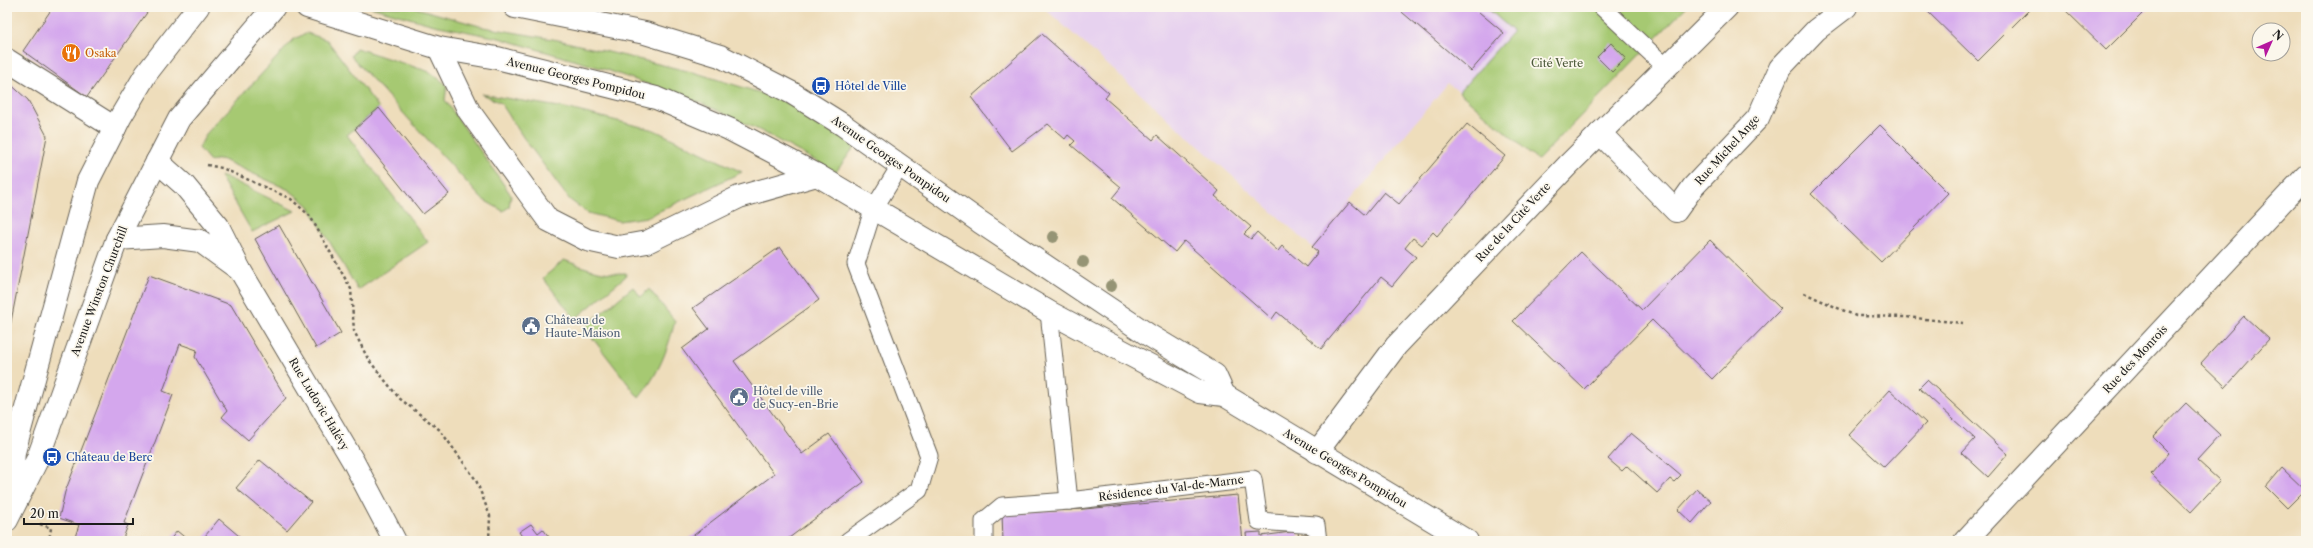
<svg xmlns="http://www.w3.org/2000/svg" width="2313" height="548" viewBox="0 0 2313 548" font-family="'Libre Caslon Text',serif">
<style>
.built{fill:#e7d2ef}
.green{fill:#a6c972;stroke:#617247}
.building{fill:#d4a7ed}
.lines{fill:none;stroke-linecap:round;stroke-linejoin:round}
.service-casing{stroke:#666054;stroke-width:19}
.pedestrian-casing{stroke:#666054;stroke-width:24}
.minor-casing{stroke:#666054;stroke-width:24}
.tertiary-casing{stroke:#666054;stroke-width:24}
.path{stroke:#666054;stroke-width:2.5;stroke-dasharray:3 3;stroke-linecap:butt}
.service{stroke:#fff;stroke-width:17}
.pedestrian{stroke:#fff;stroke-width:22}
.minor{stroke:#fff;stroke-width:22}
.tertiary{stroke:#fff;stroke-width:22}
.tree{fill:#959474}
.labels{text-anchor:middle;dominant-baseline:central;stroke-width:3.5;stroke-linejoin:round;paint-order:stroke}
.food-label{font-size:11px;fill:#c56008;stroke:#fbf7ec;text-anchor:start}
.park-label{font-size:11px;fill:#4c593a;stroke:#fbf7ec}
.street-label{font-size:11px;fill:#1c1c1c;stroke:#fbf7ec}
.transit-label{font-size:11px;fill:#164399;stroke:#fbf7ec;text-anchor:start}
.service-label{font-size:11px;fill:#4e5e75;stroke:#fbf7ec;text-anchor:start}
</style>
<rect width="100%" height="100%" fill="#fbf7ec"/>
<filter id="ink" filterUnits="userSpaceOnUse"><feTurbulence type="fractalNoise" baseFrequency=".025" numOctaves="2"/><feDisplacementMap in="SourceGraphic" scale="8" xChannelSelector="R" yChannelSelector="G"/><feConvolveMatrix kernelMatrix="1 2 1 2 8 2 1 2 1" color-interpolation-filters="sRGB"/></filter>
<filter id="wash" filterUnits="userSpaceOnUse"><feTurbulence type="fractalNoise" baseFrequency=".012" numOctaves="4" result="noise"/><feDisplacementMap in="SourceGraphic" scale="16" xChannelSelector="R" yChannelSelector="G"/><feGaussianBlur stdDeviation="0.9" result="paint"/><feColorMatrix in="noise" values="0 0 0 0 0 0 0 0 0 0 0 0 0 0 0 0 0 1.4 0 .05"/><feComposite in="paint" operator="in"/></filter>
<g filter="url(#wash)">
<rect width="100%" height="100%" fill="#edb"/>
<path class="built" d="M1043,7H1485L1513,31L1459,92L1448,83L1312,247Z"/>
<g class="green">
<path d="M370,7H413L483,27L558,40L696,73L774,97L810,113L855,146L836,172L761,131L701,103L607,70L499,38L434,25Z"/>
<path d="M1486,7H1686L1538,160L1459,92L1513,31Z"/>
<path d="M307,33L327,40L379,108L347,135L428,242L358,290L308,205L289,190L221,159L210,161L199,148L206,134L294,39Z"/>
<path d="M356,48L430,72L447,85L445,100L511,195L509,207L503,211L482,199L351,56Z"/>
<path d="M481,94L565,108L654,130L742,172L647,217L619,221L588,213L570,200L563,191L523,137L501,103Z"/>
<path d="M220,176L230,179L295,211L252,232Z"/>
<path d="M564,260C585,268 604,275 626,273V276L575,319L543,278Z"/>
<path d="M633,287L641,297L649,289L675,321C667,352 659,373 639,398L584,327Z"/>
</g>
<g id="blocks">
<g class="building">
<path d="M53,7H151L87,97L23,51Z"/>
<path d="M1396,7H1473L1504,33L1471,71Z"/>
<path d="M1923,7H2032L1978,61Z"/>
<path d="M2062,7H2149L2106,50Z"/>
<path d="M1042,34L1109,93L1105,98L1153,140L1157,135L1219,191L1215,196L1251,227L1244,234L1251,239L1257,232L1278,251L1282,246L1306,267L1318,252L1312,247L1350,202L1365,215L1384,192L1399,204L1467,124L1505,156L1437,236L1433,232L1422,245L1413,238L1405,248L1416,257L1392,286L1381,277L1321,349L1277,312L1272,319L1184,241L1175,252L1112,198L1121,187L1071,145L1075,141L1068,135L1065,139L1048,124L1012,151L971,97Z"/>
<path d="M1611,43L1626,58L1612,72L1597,57Z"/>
<path d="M7,81L28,100L47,136L8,337Z"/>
<path d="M379,108L449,194L423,214L355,129Z"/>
<path d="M1880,125L1948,193L1881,262L1811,194Z"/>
<path d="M279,225L341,333L316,348L255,239Z"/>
<path d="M1710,240L1781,309L1712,379L1652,320L1584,389L1513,321L1581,252L1642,310Z"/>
<path d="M780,247L819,300L734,361L802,454L829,434L864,482L785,541H686L774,474L682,349L709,329L693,308Z"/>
<path d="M149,275L231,305L286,398L248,440L222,417L227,411L195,357L197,350L180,344L163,391L173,395L124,523L128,525L122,541H76L74,540L79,525L59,518L65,492Z"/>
<path d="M2244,316L2269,339L2226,387L2201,363Z"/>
<path d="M1927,380L2008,454L1988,477L1962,453L1975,439L1919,388Z"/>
<path d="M1890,390L1926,423L1884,467L1849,435Z"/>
<path d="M2186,403L2220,435L2197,460L2220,481L2191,512L2151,474L2169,453L2153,437Z"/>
<path d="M1631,433L1681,475L1674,482L1670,479L1657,493L1627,466L1622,471L1608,459Z"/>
<path d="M260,460L311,502L287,530L236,488Z"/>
<path d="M2282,468L2305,490L2287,508L2266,487Z"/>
<path d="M1697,489L1711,501L1692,523L1678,510Z"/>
<path d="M1238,495L1243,541H1003L1002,514L1084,509Z"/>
<path d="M219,519L245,541H201Z"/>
<path d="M531,524L538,533L543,529L552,541H525L519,532Z"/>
<path d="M177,531L189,541H169Z"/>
<path d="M1298,531L1299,541H1247L1246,533L1261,532V536Z"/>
</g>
</g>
</g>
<g filter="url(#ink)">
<use href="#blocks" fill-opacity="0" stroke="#666054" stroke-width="1"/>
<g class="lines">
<g class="service-casing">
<g id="service">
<path d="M1602,7L1667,68"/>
<path d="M1049,312L1069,501L1253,479L1259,521L1316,525L1318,541"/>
<path d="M848,541L919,490L929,456L856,264L873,210L900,166"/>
<path d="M984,541V521L1002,506L1069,501"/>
</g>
</g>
<g class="pedestrian-casing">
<path id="pedestrian" d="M7,60L115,128"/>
</g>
<g class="minor-casing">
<g id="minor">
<path d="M439,48L469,111L548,220L587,240L619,247L647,242L739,197L817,175"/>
<path d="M1600,133L1676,211L1693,187L1758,118L1780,68L1816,30L1846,7"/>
<path d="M117,239L163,236L200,241L240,270L218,226L184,185L157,161"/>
<path d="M240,270L353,461L395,541"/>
<path d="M1317,452L1396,346L1568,165L1727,7"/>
<path d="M1965,541L2306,176"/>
</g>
</g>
<g class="tertiary-casing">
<g id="tertiary">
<path d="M307,7L439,48L497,58L656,98L729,129L817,175L1049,312L1200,392L1224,395L1467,541"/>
<path d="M515,7L645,33L720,56L792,93L843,125L980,222L1147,334L1215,375L1224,395"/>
<path d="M10,503L14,452L88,181L120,118L146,74L198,7"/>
<path d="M7,520L38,458L117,239L179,119L274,7"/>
</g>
</g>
<g class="path">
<path d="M207,165L222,168L291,199L310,216L351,289L354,331L368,359L399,398L440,430L476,480L490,516L489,541"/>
<path d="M1804,293L1856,316L1906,317L1963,323"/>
<path d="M40,524L51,528L49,541"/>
</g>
<use href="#service" class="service"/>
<use href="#pedestrian" class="pedestrian"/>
<use href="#minor" class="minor"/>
<use href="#tertiary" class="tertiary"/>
</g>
<g class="tree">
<circle cx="1053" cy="237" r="6"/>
<circle cx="1083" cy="262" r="6"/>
<circle cx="1111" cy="286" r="6"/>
</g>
</g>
<defs>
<g id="restaurant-disc" transform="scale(1)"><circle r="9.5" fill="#e8710a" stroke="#fbf7ec"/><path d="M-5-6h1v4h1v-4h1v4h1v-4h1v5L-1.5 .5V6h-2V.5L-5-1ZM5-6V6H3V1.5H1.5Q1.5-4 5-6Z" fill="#fff"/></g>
<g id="bus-disc" transform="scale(1)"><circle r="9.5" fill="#1a4fb4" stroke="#fbf7ec"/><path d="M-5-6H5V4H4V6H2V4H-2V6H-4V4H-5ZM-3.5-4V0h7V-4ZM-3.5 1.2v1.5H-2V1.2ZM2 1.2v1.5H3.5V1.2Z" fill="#fff"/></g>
<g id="civic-disc" transform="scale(1)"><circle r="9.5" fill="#5c6f8a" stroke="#fbf7ec"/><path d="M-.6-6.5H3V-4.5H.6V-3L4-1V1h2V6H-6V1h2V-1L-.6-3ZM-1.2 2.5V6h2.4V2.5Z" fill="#fff"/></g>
</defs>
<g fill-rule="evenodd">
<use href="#restaurant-disc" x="71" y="53"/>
<use href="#bus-disc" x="821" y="86"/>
<use href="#civic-disc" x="531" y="326"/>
<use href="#civic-disc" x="739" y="397"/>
<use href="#bus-disc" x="52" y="457"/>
</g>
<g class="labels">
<g class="food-label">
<text x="85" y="53">Osaka</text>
</g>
<g class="park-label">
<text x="1557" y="63">Cité Verte</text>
</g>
<g class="street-label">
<text transform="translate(576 78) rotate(14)">Avenue Georges Pompidou</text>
<text transform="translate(1727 150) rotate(-48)">Rue Michel Ange</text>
<text transform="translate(891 159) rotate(35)">Avenue Georges Pompidou</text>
<text transform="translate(1513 222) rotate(-47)">Rue de la Cité Verte</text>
<text transform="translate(99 291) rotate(-69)">Avenue Winston Churchill</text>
<text transform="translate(2135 359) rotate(-47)">Rue des Monrois</text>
<text transform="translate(319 404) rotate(59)">Rue Ludovic Halévy</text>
<text transform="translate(1345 468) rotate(31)">Avenue Georges Pompidou</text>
<text transform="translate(1171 488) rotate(-7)">Résidence du Val-de-Marne</text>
</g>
<g class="transit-label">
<text x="835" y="86">Hôtel de Ville</text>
<text x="66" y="457">Château de Berc</text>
</g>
<g class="service-label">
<text x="545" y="320">Château de<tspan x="545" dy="13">Haute-Maison</tspan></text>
<text x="753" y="391">Hôtel de ville<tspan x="753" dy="13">de Sucy-en-Brie</tspan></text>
</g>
</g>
<rect width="2313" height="548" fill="none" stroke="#fbf7ec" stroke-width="24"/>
<g transform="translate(2271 42) rotate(45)"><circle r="19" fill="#fbf7ec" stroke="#a29f99"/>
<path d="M0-3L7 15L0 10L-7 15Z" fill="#b5179e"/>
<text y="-6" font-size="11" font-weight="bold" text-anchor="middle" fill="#1c1c1c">N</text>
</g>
<path d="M24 518v6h109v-6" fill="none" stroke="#1c1c1c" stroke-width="2"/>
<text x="30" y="518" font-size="12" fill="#1c1c1c" stroke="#fbf7ec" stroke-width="3" paint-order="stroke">20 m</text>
</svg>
